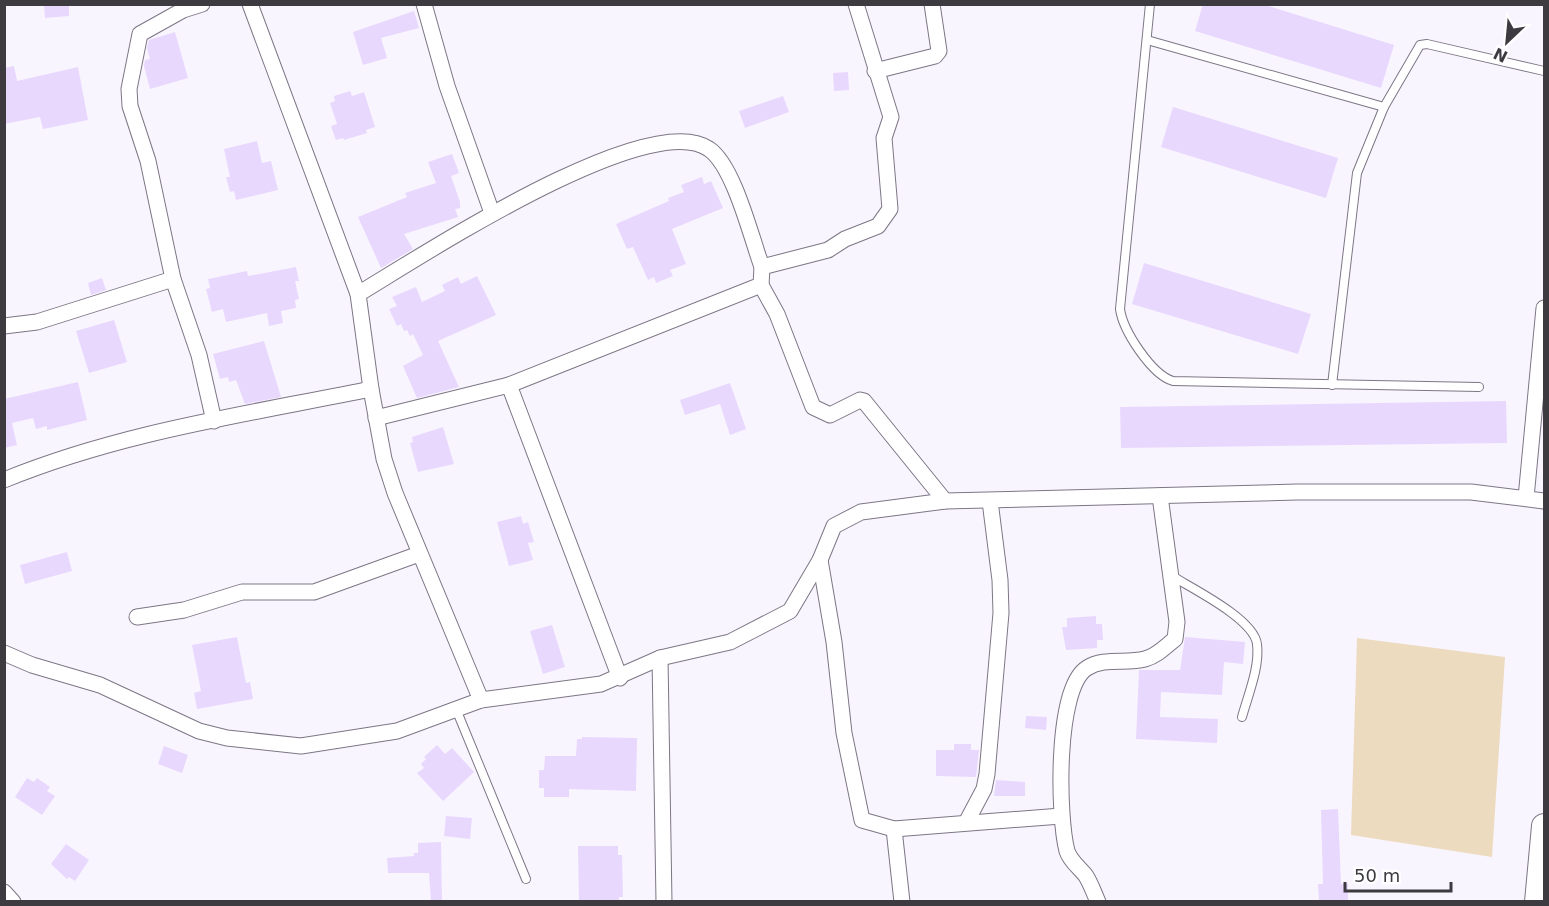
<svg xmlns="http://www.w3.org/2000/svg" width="1549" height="906" viewBox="0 0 1549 906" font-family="'DejaVu Sans',sans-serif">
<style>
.green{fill:#eddbbf}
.building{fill:#e9d8fe}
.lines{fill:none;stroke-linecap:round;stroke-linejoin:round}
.lane-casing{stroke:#7d7685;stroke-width:10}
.street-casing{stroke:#7d7685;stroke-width:17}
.primary-casing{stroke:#7d7685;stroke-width:26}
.lane{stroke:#fff;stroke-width:8}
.street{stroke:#fff;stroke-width:15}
.primary{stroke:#fff;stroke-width:24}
</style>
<rect width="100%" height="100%" fill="#f9f5ff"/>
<path class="green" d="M1357,638L1505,657L1492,857L1351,835Z"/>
<g class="building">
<path d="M44,4H69V16L45,18Z"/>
<path d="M1203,4H1262L1394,45L1381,88L1195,31Z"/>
<path d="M414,11L419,28L381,38L387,58L363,65L353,32Z"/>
<path d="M175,32L188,78L150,89L144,66L145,60L150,59L147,48L149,40Z"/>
<path d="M14,66L17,81L78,67L88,120L43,129L40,117L4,124V68Z"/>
<path d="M848,72L849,90L834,91L833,73Z"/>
<path d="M350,91L352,96L364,92L375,127L366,130L367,133L344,140L343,138L336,140L331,126L337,124L330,103L335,101L334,96Z"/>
<path d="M783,96L789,112L745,128L739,111Z"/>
<path d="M1173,107L1338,158L1326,198L1161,147Z"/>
<path d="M257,141L262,163L271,161L278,190L236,200L234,191L230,192L226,177H230L224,149Z"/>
<path d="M452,154L459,173L451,176L460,202V208L455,209L458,217L404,234L413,249L381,268L358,217L407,197L405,193L436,183L428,162Z"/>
<path d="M702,177L704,184L711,181L723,208L672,229L686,264L670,270L673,276L656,283L654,277L648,280L633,247L627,249L616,224L669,201L668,198L684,192L681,185Z"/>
<path d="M1144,263L1311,314L1298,354L1132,304Z"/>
<path d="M296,267L299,281H295L299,299L295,300L296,308L281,311L283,323L269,326L267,313L226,322L223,309L212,312L206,289L210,288L208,279L247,271L248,276Z"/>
<path d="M477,276L496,315L438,341L459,387L417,398L403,366L423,355L413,334L410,336L407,330L404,331L401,324L397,326L389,309L397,306L392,297L416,287L422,302L445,291L442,285L458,277L461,284Z"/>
<path d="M102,278L106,290L91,295L88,283Z"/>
<path d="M114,320L127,362L89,373L76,331Z"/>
<path d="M264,341L281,397L245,404L236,380L229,382L228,377L220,379L213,354Z"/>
<path d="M78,382L87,420L47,430V426L36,429L33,418L12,423L17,445L4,448V399Z"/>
<path d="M730,383L746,429L730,435L720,404L685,415L680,400Z"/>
<path d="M1506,401L1507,443L1121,448L1120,407Z"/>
<path d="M443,427L454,464L418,472L410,443L413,442L412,437Z"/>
<path d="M521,516L523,524L528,522L534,542L528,543L533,560L509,566L497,522Z"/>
<path d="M67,552L72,571L25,584L20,565Z"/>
<path d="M1096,616V624H1102L1103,640H1097V648L1066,650L1062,627H1067V618Z"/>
<path d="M552,625L565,667L543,674L530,631Z"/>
<path d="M237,637L246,683L250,682L253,699L197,709L194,693L201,691L192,645Z"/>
<path d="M1185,637L1245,642L1243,664L1224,662L1222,695L1161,692L1160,717L1218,719L1217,743L1136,739L1139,670H1180Z"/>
<path d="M1026,716L1047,717L1046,730L1025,728Z"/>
<path d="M582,737L637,738L636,791L569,789V797H544V788H539V770H544L545,756H576L577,739H582Z"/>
<path d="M954,744H971V750H979L976,777L936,776V750H954Z"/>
<path d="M437,745L445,754L452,748L474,772L443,801L417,773L424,768L421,764L426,759L424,757Z"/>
<path d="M164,746L188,755L182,773L158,764Z"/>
<path d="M27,778L34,782L37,778L50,787L47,791L55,796L42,815L15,797Z"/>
<path d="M996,780L1025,782V796H994Z"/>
<path d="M1338,809L1341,884H1348V902H1319L1318,884H1323L1321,810Z"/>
<path d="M446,816L472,818L470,839L444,836Z"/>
<path d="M441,842L442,902H431L429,873H388L387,858L414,856V853H418V843Z"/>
<path d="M66,844L89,860L75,881L69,877L67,879L51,864Z"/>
<path d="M578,846H618V855H622L623,897H619V902H579Z"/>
</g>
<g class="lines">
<g class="lane-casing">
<g id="lane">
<path d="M1150,4L1120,309C1123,331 1152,375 1173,381L1479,387"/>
<path d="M1147,40L1384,107"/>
<path d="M1332,385L1357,173L1384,107L1420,45L1427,44L1544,71"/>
<path d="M1172,576C1193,589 1254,619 1257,644C1260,667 1248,695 1242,717"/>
<path d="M456,709L526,879"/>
</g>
</g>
<g class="street-casing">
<g id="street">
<path d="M202,4L183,10L140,34L129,89L130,106L148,161L173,279L199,355L214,421"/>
<path d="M250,4L358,294L371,389L384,459L395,493L481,700"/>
<path d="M424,4L447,86L492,213"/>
<path d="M875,71L935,56L939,51L932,4"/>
<path d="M762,267L828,250L845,239L878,226L890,209L884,138L891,117L856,4"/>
<path d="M761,285L777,314L813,407L830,415L860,400L864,401L945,501"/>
<path d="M358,294C417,259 649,106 709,149C734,166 751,237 762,267L761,285L509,385L620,678"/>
<path d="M4,326L37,322L173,279"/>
<path d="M376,418L509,385"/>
<path d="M4,480C121,432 248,414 371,389"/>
<path d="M1526,498L1544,308"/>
<path d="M820,560L834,642L844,733L862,820L894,829L1061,816"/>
<path d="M137,617L184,610L242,592H314L419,554"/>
<path d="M4,653L32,665L100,685L199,731L227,738L301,746L397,731L481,700L601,684L660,658L730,642L790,611L820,560L834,526L861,512L945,501L1297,492H1471L1544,501"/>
<path d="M660,658L664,902"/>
<path d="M967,821L984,789L987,774L1001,613L1000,580L990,501"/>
<path d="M894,829L902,902"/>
<path d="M4,892L13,902"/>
<path d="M1098,902C1094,893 1091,884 1086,876C1080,868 1070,861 1067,851C1058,817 1055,688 1087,668C1104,657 1126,664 1145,659C1157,656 1166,646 1175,639L1177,622L1160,496"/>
</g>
</g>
<g class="primary-casing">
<path id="primary" d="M1537,902L1544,826"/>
</g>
<use href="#lane" class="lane"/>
<use href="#street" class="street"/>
<use href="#primary" class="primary"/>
</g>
<rect width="1549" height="906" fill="none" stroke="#3d3a40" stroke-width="12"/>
<g transform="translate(1507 42) rotate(206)" stroke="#ffffff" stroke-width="4.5" paint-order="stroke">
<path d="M0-4.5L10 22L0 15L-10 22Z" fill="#3d3a40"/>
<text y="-9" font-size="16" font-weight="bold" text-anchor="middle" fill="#3d3a40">N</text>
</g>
<path d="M1345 882v9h106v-9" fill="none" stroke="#3d3a40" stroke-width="3"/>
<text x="1354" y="882" font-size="18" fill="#3d3a40" stroke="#ffffff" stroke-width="4.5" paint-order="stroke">50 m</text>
</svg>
